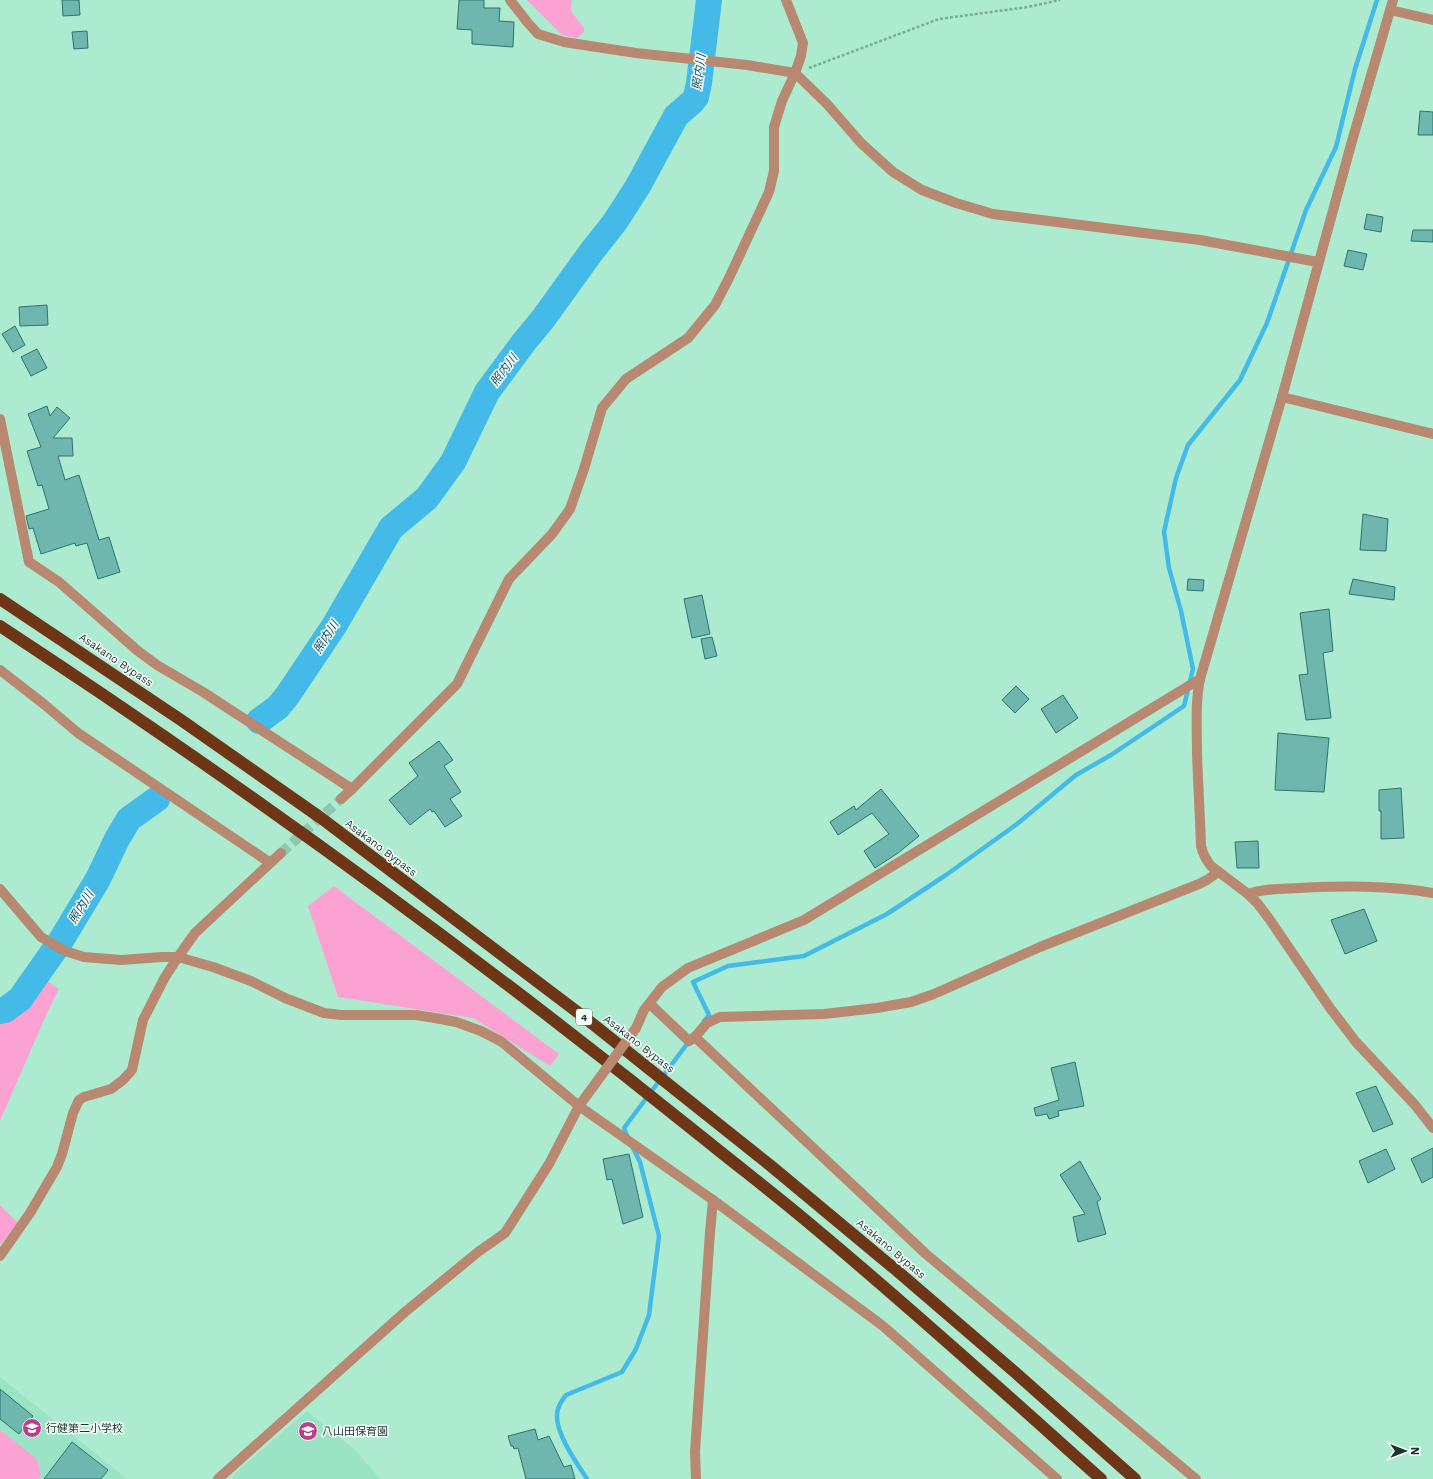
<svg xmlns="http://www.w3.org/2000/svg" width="1433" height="1479" viewBox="0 0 1433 1479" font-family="'Work Sans','Noto Sans JP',sans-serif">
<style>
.built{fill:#9ae3c5}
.green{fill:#fca2d2}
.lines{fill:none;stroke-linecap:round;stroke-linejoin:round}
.stream{stroke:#43bae7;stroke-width:4.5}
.river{stroke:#43bae7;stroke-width:26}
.building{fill:#6eb6ae;stroke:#2b756f}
.minor-tunnel{stroke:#8fc7af;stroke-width:10;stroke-dasharray:10 5;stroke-linecap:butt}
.path{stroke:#7aac97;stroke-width:2.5;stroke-dasharray:3 2;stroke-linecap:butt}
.minor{stroke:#b88871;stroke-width:10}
.highway{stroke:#6e3516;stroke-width:12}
.minor-bridge{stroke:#b88871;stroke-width:10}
.labels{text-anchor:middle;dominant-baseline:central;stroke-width:3;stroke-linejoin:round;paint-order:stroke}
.shield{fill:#f7fdfb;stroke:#5e7169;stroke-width:1}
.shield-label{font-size:10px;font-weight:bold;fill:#1c352b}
.street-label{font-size:11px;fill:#1c352b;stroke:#f7fdfb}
.poi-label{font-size:11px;fill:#1c352b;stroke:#f7fdfb;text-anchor:start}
.water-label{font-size:12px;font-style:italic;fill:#064d64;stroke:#f7fdfb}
</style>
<rect width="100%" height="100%" fill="#acebd0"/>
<g class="built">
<path d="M0,1377L127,1479H0Z"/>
<path d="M307,1411L355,1450L380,1479H234L232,1476Z"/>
</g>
<g class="green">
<path d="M527,0H572L571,11L584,28V32L577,38L562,35Z"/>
<path d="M334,886L559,1054L550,1066L473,1018L338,997L308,906Z"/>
<path d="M37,974L59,989L47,1013L0,1121V1006Z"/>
<path d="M0,1205L18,1223L0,1245Z"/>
<path d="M0,1430L37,1459L41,1475L38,1479H0Z"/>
</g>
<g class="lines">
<g class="stream">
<path d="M704,1021L709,1015L693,982L728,966L804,956L887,914L946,875L1017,824L1076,775L1111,755L1184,706L1193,669L1181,611L1169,568L1164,532L1176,478L1188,445L1240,380L1267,323L1306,210L1336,147L1355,69L1377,0"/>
<path d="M628,1138L624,1128L690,1040"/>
<path d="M587,1479C576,1462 556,1434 557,1415C557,1408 562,1400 566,1395L622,1372L636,1349L649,1315L659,1236L640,1162L632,1146"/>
</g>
<g class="river">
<path d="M259,721L278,707L287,696L334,626L391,528L427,498L453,462L487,392L524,342L543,319L592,251L615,222L638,186L676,116L692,102L696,97L699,83L709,0"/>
<path d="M0,1011L5,1010L20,999L60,942L98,879L117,839L129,819L157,799"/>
</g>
</g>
<g class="building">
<path d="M62,0H79L80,15L63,16Z"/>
<path d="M459,0H484V8H500L499,21L514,22L513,47L472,44V30L457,29Z"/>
<path d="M87,31L88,48L74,49L72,32Z"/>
<path d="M1420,111L1433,112V135H1418Z"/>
<path d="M1367,214L1383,217L1381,232L1364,229Z"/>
<path d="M1413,230H1433V242L1411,241Z"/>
<path d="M1348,250L1367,254L1363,270L1344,266Z"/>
<path d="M47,305L48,325L20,326L19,307Z"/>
<path d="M15,326L25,345L13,352L2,334Z"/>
<path d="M37,349L47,368L31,376L21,357Z"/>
<path d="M47,406L50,416L57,407L70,418L53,438H72L73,456H58L65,480L79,475L99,540L109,537L120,572L98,579L87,543L76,546L75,543L41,554L33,528L29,529L26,516L49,509L42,485L38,486L27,451L41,447L28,414Z"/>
<path d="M1363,514L1388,519L1386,551L1360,550Z"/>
<path d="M1188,579L1204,580L1203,591L1187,590Z"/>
<path d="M1353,579L1395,587L1394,600L1349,594Z"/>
<path d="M702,595L710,634L692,638L684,599Z"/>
<path d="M1329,609L1333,651L1323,653L1331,718L1306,720L1299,675L1308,674L1300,613Z"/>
<path d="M712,637L717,656L705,659L701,639Z"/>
<path d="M1016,686L1029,699L1015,713L1002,700Z"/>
<path d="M1063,695L1078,718L1056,733L1041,709Z"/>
<path d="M1278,733L1329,738L1324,792L1275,790Z"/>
<path d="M439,741L453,760L444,766L461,792L450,799L462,816L445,827L434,811L432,812L430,809L410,825L389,800L418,776L409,763Z"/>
<path d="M1401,788L1404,838L1381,839V811H1379V790Z"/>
<path d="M881,789L919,836L898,853L875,868L864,851L889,834L872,813L838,835L830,822L854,806L856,810Z"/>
<path d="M1258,841L1259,868H1237L1235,842Z"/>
<path d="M1364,909L1377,941L1345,954L1331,920Z"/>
<path d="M1075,1062L1084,1106L1058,1111L1059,1116L1049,1119L1047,1114L1036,1116L1034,1108L1059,1100L1051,1068Z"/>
<path d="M1376,1086L1393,1124L1373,1132L1356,1093Z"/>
<path d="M1433,1148V1177L1422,1183L1411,1159Z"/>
<path d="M1386,1149L1395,1169L1368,1183L1359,1161Z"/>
<path d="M629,1154L643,1217L623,1224L612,1179L607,1180L603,1159Z"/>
<path d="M1080,1161L1101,1199L1097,1202L1106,1234L1078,1242L1073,1217L1085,1214L1060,1175Z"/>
<path d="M0,1389L33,1416L19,1434L0,1419Z"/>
<path d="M535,1429L538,1440L549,1436L564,1467L571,1465L575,1479H526L518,1448L514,1449L513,1446H511L508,1436Z"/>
<path d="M72,1442L108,1470L101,1479H44Z"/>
</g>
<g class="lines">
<path class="minor-tunnel" d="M281,853L341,799"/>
<path class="path" d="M809,68L939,19L1028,7L1060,0"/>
<g class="minor">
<path d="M510,0L528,23L538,34L564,42L636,53L747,65L795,73L827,104L861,143L893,172L922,190L956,203L993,214L1200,240L1318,262"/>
<path d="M1393,0L1352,141L1282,397L1200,679C1195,704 1197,728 1197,753C1198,784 1200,815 1201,846C1203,854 1206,860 1211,866L1248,894L1258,904L1270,920L1330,1008L1356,1042L1415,1105L1433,1128"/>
<path d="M1390,10L1433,20"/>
<path d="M1282,397L1433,434"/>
<path d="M0,419L29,562L59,582L138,651L157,665L203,692L352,789"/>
<path d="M0,670L45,705L78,733L269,862"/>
<path d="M341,799L352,789L457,684L509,579L552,534L570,509L584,469L602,408L626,379L688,338L715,305L729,278L769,192L774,171V127L782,101L795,73L801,56L803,43L786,0"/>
<path d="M0,889L41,937L65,951L84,957L121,960L162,957H178L213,967L251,981L285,998L324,1013L341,1015H416L441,1019L456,1022L481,1031L502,1042L579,1106L713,1200L883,1326L1057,1479"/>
<path d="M1248,894C1265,888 1282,889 1299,888C1343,886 1389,885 1433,893"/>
<path d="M650,1004L689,1041L695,1037L926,1254L1196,1479"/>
<path d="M636,1028L644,1010L662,987L688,968L804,920L1200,679"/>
<path d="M695,1037L707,1023L720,1017L824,1014L877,1008L911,1002L934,994L1040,947L1199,884L1207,880L1218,872"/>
<path d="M0,1256L30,1213L57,1167L62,1154L73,1113L79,1100L84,1097L111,1089L123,1080L132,1070L143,1020L165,977L178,957L195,933L281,853"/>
<path d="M218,1479L405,1312L478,1252L505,1233L549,1164L579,1106"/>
<path d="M696,1479L695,1452L710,1232L713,1200"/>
</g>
<g class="highway">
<path d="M0,599L181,720L321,818L584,1017L771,1166L896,1270L1017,1374L1135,1479"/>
<path d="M0,626C244,786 480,958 707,1141C744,1171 781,1199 816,1229C913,1310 1007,1395 1101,1479"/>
</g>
<path class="minor-bridge" d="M579,1106L636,1028"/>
</g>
<defs>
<g id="school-disc" transform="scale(1)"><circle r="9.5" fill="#bc3d8a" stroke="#f7fdfb"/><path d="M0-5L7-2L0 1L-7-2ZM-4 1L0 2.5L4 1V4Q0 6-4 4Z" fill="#fff"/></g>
</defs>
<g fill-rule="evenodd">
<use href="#school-disc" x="32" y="1428"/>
<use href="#school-disc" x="308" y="1431"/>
</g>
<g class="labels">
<rect class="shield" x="576" y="1009" width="16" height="16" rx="3"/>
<g class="shield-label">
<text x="584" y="1017">4</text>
</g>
<g class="street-label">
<text transform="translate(116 660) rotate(34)">Asakano Bypass</text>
<text transform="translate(381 848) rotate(37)">Asakano Bypass</text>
<text transform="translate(639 1044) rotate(38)">Asakano Bypass</text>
<text transform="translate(891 1249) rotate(40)">Asakano Bypass</text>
</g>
<g class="poi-label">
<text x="46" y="1428">行健第二小学校</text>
<text x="322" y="1431">八山田保育園</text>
</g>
<g class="water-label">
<text transform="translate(699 72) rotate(-82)">照内川</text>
<text transform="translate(504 370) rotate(-53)">照内川</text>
<text transform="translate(326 637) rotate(-57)">照内川</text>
<text transform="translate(81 907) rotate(-58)">照内川</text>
</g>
</g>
<g transform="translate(1405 1451) rotate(90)" stroke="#f7fdfb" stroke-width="3" paint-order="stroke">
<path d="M0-3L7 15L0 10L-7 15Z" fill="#1c352b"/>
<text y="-6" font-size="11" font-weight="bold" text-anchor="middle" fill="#1c352b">N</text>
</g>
</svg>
